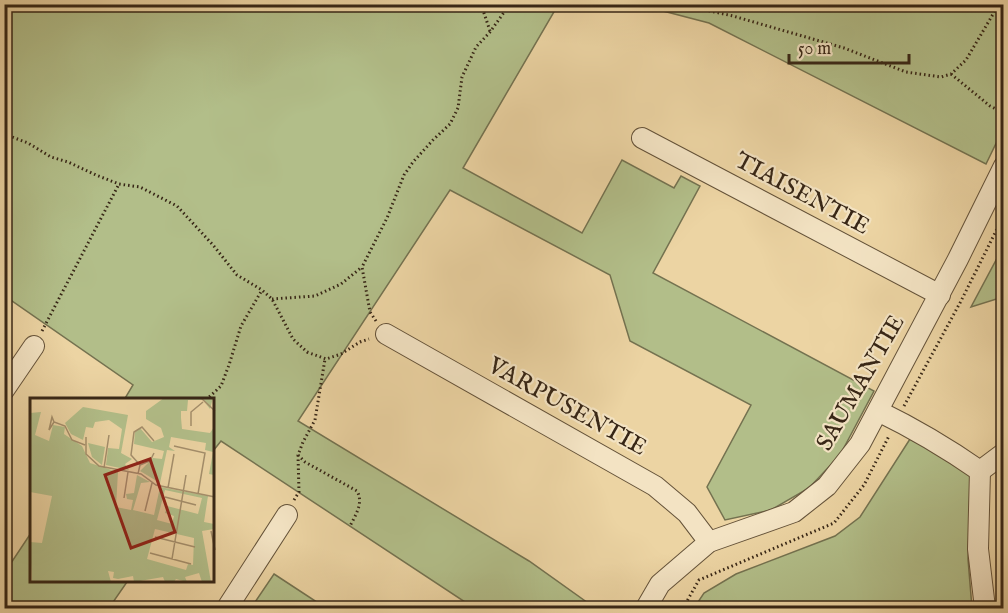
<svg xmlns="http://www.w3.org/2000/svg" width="1008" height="613" viewBox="0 0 1008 613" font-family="'IM FELL English',serif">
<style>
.green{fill:#b2be89;stroke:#747250;stroke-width:1.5}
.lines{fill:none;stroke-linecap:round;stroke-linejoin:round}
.minor-casing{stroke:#645239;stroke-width:22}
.path{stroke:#372616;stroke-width:3;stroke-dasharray:1.5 3;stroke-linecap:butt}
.minor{stroke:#f3e3c3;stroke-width:20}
.labels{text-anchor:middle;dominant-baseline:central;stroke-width:4.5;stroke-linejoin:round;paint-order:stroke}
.street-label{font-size:24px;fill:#372616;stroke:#f3e3c3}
.inset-road{fill:none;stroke:#a48e6b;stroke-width:1.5}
.view{fill:#8f2418;fill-opacity:0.15;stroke:#8f2418;stroke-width:3}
.inset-edge{fill:none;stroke:#372616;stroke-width:3}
</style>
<rect width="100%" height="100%" fill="#ecd4a3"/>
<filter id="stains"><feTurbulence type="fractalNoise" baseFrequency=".00333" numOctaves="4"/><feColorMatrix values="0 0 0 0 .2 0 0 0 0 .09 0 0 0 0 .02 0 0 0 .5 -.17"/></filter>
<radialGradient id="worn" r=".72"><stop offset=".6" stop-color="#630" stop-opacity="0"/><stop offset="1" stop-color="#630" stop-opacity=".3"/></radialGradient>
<g class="green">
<path d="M5,5H558L463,168L582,233L622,160L674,188L681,176L700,186L653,273L874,391L840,455L809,488L771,510L725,520L707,487L751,405L630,341L610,275L450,190L298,421L529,561L595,608H474L221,441L213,451V400H124L133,385L5,296Z"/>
<path d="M640,5H1003V129L986,164L709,23Z"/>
<path d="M1003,247V297L971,307Z"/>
<path d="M910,439L942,454L972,475L968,559L972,608H694L704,593L736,574L835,536L860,517Z"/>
<path d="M31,533L32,582H127L109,608H5V572Z"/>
<path d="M274,574L326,608H251Z"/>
</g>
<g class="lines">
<g class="minor-casing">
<g id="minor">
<path d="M642,138L940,295"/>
<path d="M386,334L655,486L687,513L709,542"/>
<path d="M4,390L34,346"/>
<path d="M878,411C913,428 947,448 980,471L1004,453"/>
<path d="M980,471L978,549L985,608"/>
<path d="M227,608L287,515"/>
<path d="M646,608L660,584L709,542L794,512L827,486L860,444L958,259L1004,166"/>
</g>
</g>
<g class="path">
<path d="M481,4L490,31"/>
<path d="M678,4L733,16L844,48L906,72L941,77L951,74L966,60L999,4"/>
<path d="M951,74L990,106L1004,113"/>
<path d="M4,134L28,143L51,157L68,162L96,175L119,184L140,187L177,206L213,245L237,275L262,290L272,299L293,339L307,352L326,359L341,354L360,342L369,339"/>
<path d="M272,299L315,296L341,284L362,267"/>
<path d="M376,321L370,312L362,267L387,218L404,175L413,162L433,140L450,124L458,108L462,77L476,47L490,32L510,4"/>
<path d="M42,331L119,184"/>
<path d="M206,400L221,386L229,365L241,326L262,290"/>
<path d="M904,406L961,301L1004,215"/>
<path d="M298,455L305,462L357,491C364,503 355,516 350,526"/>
<path d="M294,500L299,492L298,455L303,442L315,420L325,359"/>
<path d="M686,603L697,608"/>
<path d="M683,608L699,580L834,523L864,485L889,436"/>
</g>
<use href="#minor" class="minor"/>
</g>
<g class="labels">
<g class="street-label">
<text transform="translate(802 194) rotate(28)">TIAISENTIE</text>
<text transform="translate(861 383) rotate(-60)">SAUMANTIE</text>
<text transform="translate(567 407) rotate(29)">VARPUSENTIE</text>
</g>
</g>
<g transform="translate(30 398)">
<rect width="184" height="184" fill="#ecd4a3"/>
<path d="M134,0H183L180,11L173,2H158L157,13H151V20L152,31L180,35L184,29V77L179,76L183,54L175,52L176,45L141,39L139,49L145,53L137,52L130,85L110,73L123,60L132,61L134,53L104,46L105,34L110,30L122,44L134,39L131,30L116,21V13ZM53,9L98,17L91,55L102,61L95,66L99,72L76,67L78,50L89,51L92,31L79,22L65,24L63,30L56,29L53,42L41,36L35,25ZM11,14L5,37L19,43L23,27L35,29L34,36L52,48L60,65L88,74L86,109L101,112L103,102L97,101L96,96L104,95L107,77L120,84L111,85L103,112L124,117L130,89L178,98L174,124L184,126V131L172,133L181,184H172L169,175L155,179L157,184L146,181L144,184H135L133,179L104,184L103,178L88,181L83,180L84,174L78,173L81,184H2L0,144L12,145L22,98L0,94V15ZM135,92L172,100L168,116L137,108L135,115L144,118L142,126L127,122ZM125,131L164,140L163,167L158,166L156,172L117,161ZM58,45L75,49L72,67L62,59Z" fill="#b2be89" fill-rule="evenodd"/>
<path class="inset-road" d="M171,0L185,13M24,24L19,32L22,19L24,24L35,28L42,42L55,47M161,28V14L173,4M56,39V56L69,68L111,76L126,87L185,99M144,48L175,55L168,96M110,67L120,63L124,55M74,70L79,37M108,76L110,67L101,57L104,34L112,29L124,43M138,90L144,56M135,99L166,107M94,100L98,74M115,113L122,85M181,133L185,152M125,139L165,149M120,155L161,166M142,161L156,77"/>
<path class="view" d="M120,61L145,134L101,150L75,77Z"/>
<rect width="184" height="184" class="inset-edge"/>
</g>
<rect width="1008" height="613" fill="none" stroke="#ecd4a3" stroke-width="24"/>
<rect x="6" y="6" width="996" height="601" fill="none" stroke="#372616" stroke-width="3"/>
<rect x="12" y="12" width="984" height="589" fill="none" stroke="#372616" stroke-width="1.5"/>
<path d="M789 54v9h120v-9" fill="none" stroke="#372616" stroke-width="3"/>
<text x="798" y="54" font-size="18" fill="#372616" stroke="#f3e3c3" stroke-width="4.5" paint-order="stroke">50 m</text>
<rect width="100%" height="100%" filter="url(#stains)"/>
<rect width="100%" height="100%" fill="url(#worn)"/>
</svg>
